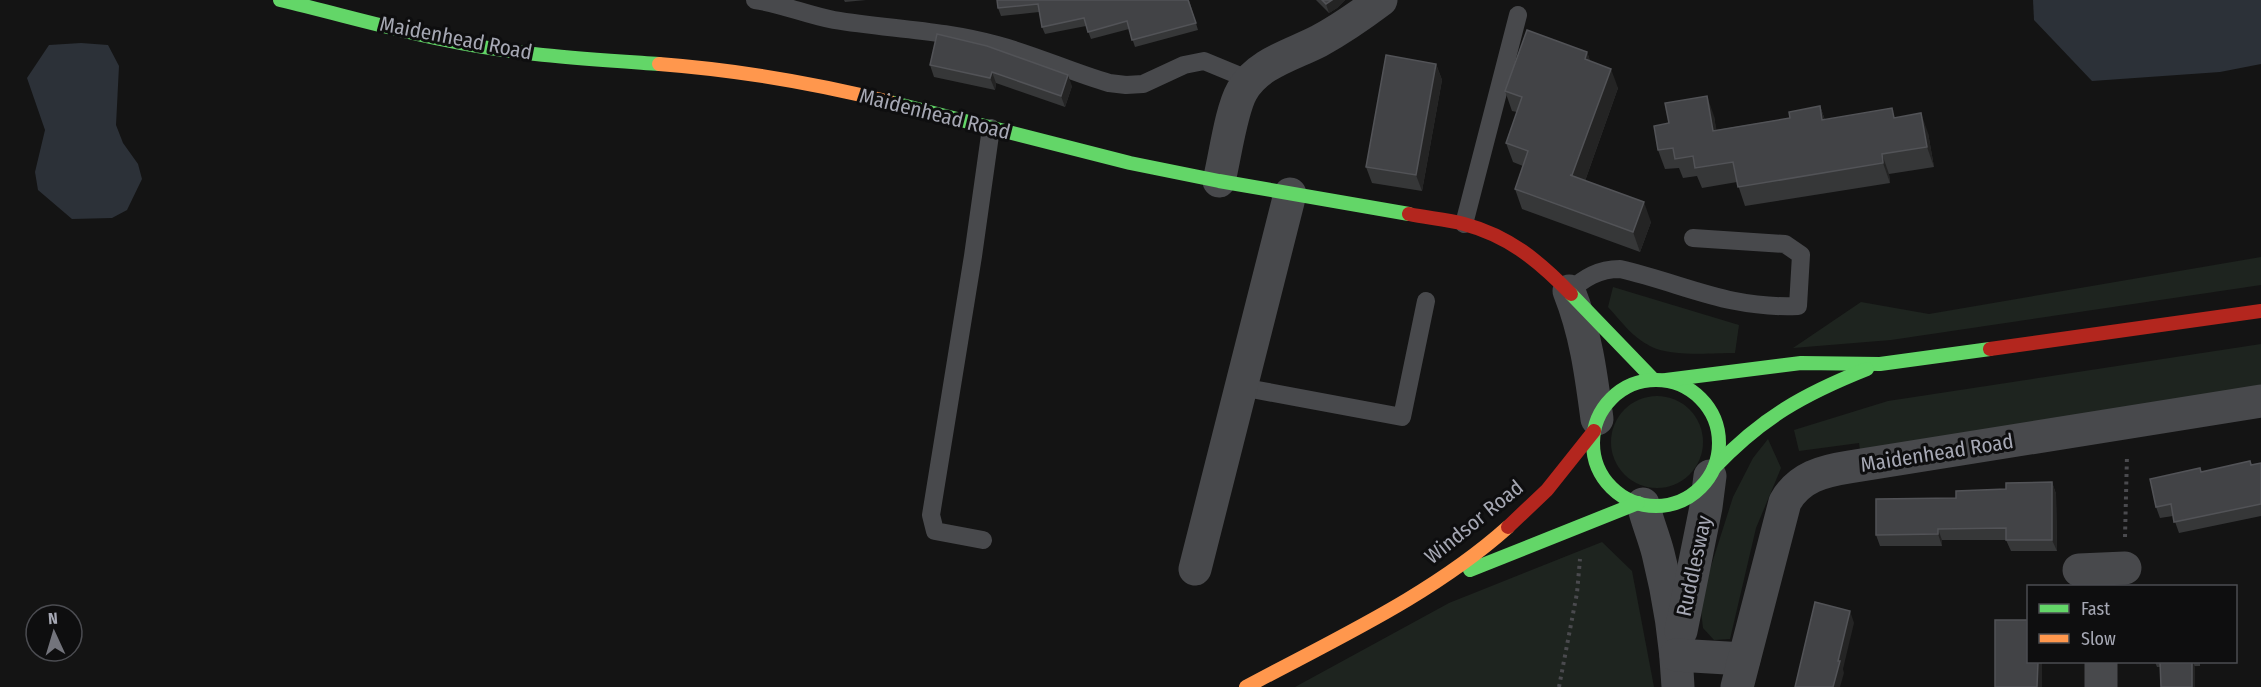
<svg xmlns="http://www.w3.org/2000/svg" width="2261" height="687" viewBox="0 0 2261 687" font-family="'Fira Sans Condensed',sans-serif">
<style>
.green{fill:#1e241f}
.water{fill:#2c3138}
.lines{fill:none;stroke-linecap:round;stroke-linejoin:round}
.path{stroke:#4a4a4e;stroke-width:4;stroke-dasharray:3 4.5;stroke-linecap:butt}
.lane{stroke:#48494c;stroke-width:18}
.street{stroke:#48494c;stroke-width:33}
.fast{stroke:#63d668;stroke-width:14}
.slow{stroke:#ff974d;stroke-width:14}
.jam{stroke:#b3261e;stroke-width:14}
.wall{fill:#363738}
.shaded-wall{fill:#242424}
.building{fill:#424346;stroke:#525357;stroke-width:1.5}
.labels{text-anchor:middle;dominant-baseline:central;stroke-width:6;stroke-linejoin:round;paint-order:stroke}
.street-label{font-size:21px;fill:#a6a8b4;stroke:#0e0e0f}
</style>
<rect width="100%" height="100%" fill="#141414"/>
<g class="green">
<path d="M2261,257V285L1891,340L1793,348L1861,302L1929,314Z"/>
<path d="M1613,287L1739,325L1735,353C1712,353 1670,357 1650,346C1632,337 1621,321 1608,307Z"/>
<path d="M2261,344V389L1860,450L1859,443L1799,451L1794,430L1888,401Z"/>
<circle cx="1657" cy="442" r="46"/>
<path d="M1768,439L1781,468L1756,528L1730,639L1714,640L1703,628L1700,601L1733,497L1753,458Z"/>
<path d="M1602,542L1632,571L1654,687H1295L1449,603Z"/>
</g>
<g class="water">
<path d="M2033,0H2261V64L2220,72L2092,81L2034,20Z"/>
<path d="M81,43L108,45L119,66L116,125L123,143L138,164L142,179L127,210L112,218L72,219L38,190L35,172L45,130L27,78L49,45Z"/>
</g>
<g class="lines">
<g class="path">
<path d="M2125,537L2127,455"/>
<path d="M1559,687L1577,593L1580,559"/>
</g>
<g class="lane">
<path d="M755,0C782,4 807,15 834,20C889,29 943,30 997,45C1035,55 1071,72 1109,83L1126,85L1143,84L1184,65L1204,61L1250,80"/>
<path d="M1464,224L1518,15"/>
<path d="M1569,291C1585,278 1598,269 1620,269C1685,284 1728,309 1798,306L1801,255L1785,244L1693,238"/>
<path d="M1241,387L1402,417L1426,301"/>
<path d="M983,540L935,531L931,515L973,256L991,128"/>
</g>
<g class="street">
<path d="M1219,181C1225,157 1231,110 1242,91C1258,63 1292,55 1319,41C1341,29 1361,15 1381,0"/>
<path d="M1569,291C1586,334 1591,374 1597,419"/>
<path d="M1643,504C1647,521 1654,537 1658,553C1669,597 1676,642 1678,687"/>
<path d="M1195,569L1290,194"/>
<path d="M2079,570L2125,568"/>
<path d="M1681,631L1706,507L1710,476"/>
<path d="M1676,655L1744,659"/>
<path d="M1737,687L1785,502C1799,477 1823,471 1849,467L2261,401"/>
<path d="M2101,687V662"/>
</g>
<g class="fast">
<path d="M280,0C335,13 390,29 445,40C515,55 587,59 659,64"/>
<path d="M890,102L1130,163L1219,181L1409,214"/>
<path d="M1571,294L1653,379"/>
<circle cx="1656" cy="443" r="63"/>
<path d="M1666,380L1801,363L1880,364L1990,349"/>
<path d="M1714,468C1761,418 1804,394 1867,369"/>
<path d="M1470,570L1638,503"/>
</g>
<g class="slow">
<path d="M659,64C738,70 814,83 890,102"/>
<path d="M1246,687C1335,639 1432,595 1508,527"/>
</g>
<g class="jam">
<path d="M1409,214C1427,218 1446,219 1464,224C1509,236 1539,261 1571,294"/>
<path d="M1990,349L2261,311"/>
<path d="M1508,527L1547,490L1594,431"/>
</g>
</g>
<g class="wall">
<path d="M844,0H866L845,2Z"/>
<path d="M997,0H1189L1198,30L1135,47L1129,29L1091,39L1086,26L1045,34L1042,27L1039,12L1001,16L998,8Z"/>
<path d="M1316,0H1345L1337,8L1329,13Z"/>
<path d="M937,34L1072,86L1065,107L996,83L995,90L934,77L930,65Z"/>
<path d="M1587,52L1590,61L1618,88L1585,181L1651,222L1640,252L1522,209L1515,189L1523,166L1513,162L1506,143L1517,112L1512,111L1505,91Z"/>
<path d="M1436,64L1442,80L1422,191L1372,183L1366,167Z"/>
<path d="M1820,106L1825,120L1895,118L1928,133L1934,167L1889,174L1890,183L1745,206L1737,182L1702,188L1697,176L1683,178L1679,168L1665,169L1658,150L1714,116L1716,130L1790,118Z"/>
<path d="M2250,461L2252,465L2261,463V516L2179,533L2173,516L2160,518L2156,507L2201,472Z"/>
<path d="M2052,482L2056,494L2057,551H2011L2006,540H1942V546H1880L1876,535L1956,498Z"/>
<path d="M2155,662H2200V666L2157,667Z"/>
</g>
<g class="shaded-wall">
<path d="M1332,0H1345L1337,8L1329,13L1326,4Z"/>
<path d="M1587,52L1594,72L1585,59Z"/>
<path d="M1436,64L1442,80L1422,191L1416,175Z"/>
<path d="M1611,69L1618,88L1580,195L1572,175Z"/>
<path d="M992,72L996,83L995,90L990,78Z"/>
<path d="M1068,75L1072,86L1065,107L1061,96Z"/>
<path d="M1707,96L1714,116L1720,150L1713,131Z"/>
<path d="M1820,106L1827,126L1822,120Z"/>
<path d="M1921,113L1928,133L1934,167L1927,147Z"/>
<path d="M1882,154L1889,174L1890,183L1883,163Z"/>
<path d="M1644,202L1651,222L1640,252L1633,232Z"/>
<path d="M2052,482L2056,494L2057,551L2052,540Z"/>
<path d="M1938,529L1942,540V546L1938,534Z"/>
<path d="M1850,611L1854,623L1843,669L1844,673L1840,687H1833L1838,661Z"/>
<path d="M2038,662H2042V687H2037Z"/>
<path d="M2192,662H2193L2195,667V687H2192Z"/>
</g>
<g class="building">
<path d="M997,0H1188L1196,23L1132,40L1127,21L1088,32L1084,18L1042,27L1038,4L998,8Z"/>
<path d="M1322,0H1332L1326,4Z"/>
<path d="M1527,30L1587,52L1585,59L1611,69L1572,175H1570L1644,202L1633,232L1515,189L1528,151L1506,143L1522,97L1505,91Z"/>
<path d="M937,34L987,46L1068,75L1061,96L992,72L990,78L930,65Z"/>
<path d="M1386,55L1436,64L1416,175L1366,167Z"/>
<path d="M1707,96L1713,131L1790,118L1789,112L1820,106L1822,120L1892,108L1894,118L1921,113L1927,147L1882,154L1883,163L1738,187L1733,162L1695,168L1693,156L1675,159L1673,148L1658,150L1654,126L1669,123L1665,103Z"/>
<path d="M2250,461L2251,465L2261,463V504L2174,522L2171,504L2156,507L2150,479L2200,468L2201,472Z"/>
<path d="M2052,482V540H2006V528L1938,529V534L1876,535V499L1956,498V491L2006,489V483Z"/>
<path d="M1815,602L1850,611L1838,661H1840L1833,687H1795Z"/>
<path d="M1995,620H2028V662H2038L2037,687H1995Z"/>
<path d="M2160,662H2192V687H2161Z"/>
</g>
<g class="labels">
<g class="street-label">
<text transform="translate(456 38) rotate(11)">Maidenhead Road</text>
<text transform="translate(935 114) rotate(14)">Maidenhead Road</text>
<text transform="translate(1937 453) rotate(-9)">Maidenhead Road</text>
<text transform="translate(1474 522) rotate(-39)">Windsor Road</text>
<text transform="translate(1694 566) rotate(-78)">Ruddlesway</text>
</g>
</g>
<rect x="2027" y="585" width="210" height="78" fill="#0e0e0f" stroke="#4b4c51" stroke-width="1.5"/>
<rect x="2039" y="604" width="30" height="9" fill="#63d668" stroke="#4b4c51" stroke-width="1.5"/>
<text x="2081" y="615" font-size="18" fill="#a6a8b4">Fast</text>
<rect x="2039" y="634" width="30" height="9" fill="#ff974d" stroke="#4b4c51" stroke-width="1.5"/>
<text x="2081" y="645" font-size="18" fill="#a6a8b4">Slow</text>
<g transform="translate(54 633) rotate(356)"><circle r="28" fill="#0e0e0f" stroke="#4b4c51" stroke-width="1.5"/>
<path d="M0-4.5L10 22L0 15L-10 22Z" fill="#73747c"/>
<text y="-9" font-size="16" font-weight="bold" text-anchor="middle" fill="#a6a8b4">N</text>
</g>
</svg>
